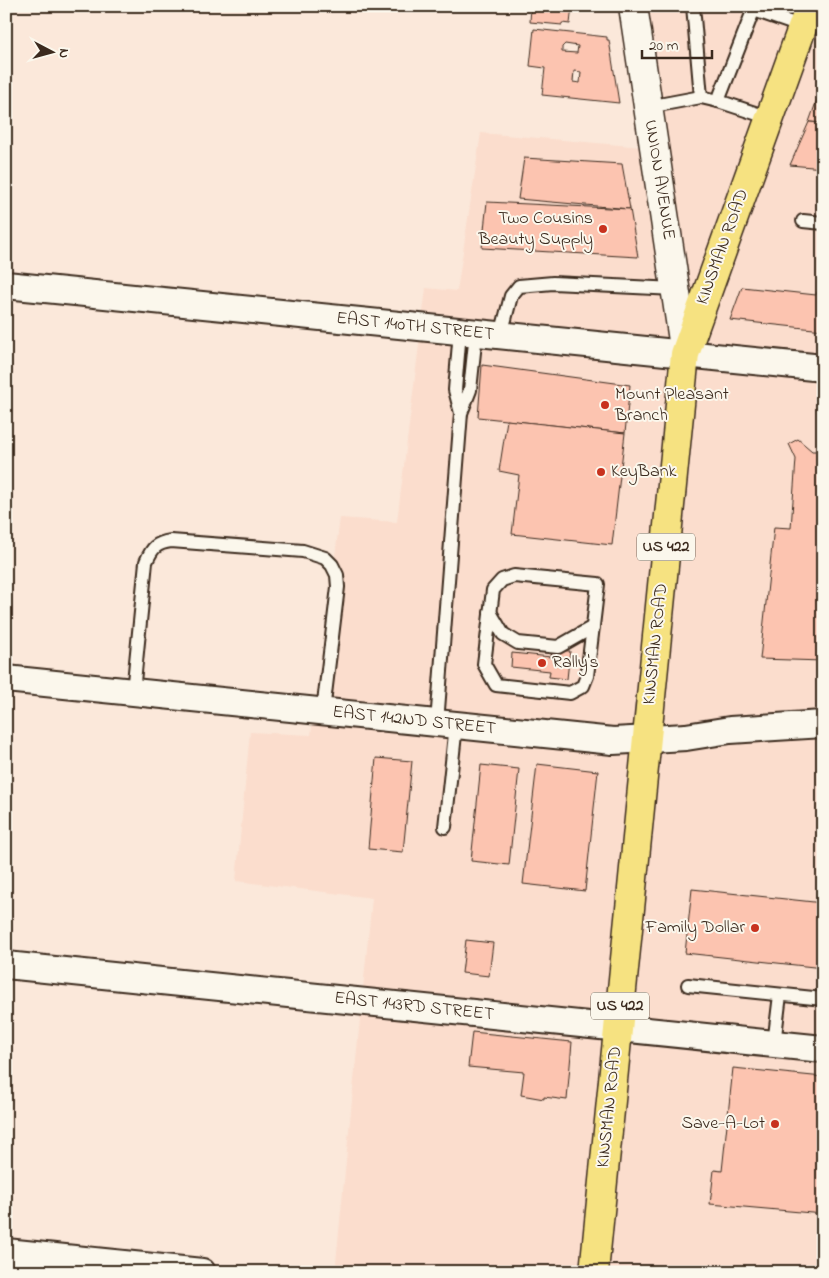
<svg xmlns="http://www.w3.org/2000/svg" width="829" height="1278" viewBox="0 0 829 1278" font-family="'Indie Flower',sans-serif">
<style>
.built{fill:#fbddcd}
.building{fill:#fcc4b0;stroke:#3b2a1e;fill-rule:evenodd}
.lines{fill:none;stroke-linecap:round;stroke-linejoin:round}
.service-casing{stroke:#3b2a1e;stroke-width:16}
.minor-casing{stroke:#3b2a1e;stroke-width:30}
.secondary-casing{stroke:#3b2a1e;stroke-width:31}
.primary-casing{stroke:#3b2a1e;stroke-width:31}
.service{stroke:#fbf7ec;stroke-width:12}
.minor{stroke:#fbf7ec;stroke-width:26}
.secondary{stroke:#fbf7ec;stroke-width:28}
.primary{stroke:#f6e281;stroke-width:28}
.poi-dot{fill:#c8321e;stroke:#fbf7ec;stroke-width:2}
.labels{text-anchor:middle;dominant-baseline:central;stroke-width:4;stroke-linejoin:round;paint-order:stroke}
.shield{fill:#fbf7ec;stroke:#75685c;stroke-width:1}
.shield-label{font-size:16px;font-weight:bold;fill:#3b2a1e}
.street-label{font-size:18px;fill:#3b2a1e;stroke:#fbf7ec}
.poi-label{font-size:18px;fill:#3b2a1e;stroke:#fbf7ec;text-anchor:end}
</style>
<rect width="100%" height="100%" fill="#fbe8da"/>
<filter id="ink" filterUnits="userSpaceOnUse"><feTurbulence type="fractalNoise" baseFrequency=".02" numOctaves="2"/><feDisplacementMap in="SourceGraphic" scale="10" xChannelSelector="R" yChannelSelector="G"/><feConvolveMatrix kernelMatrix="1 2 1 2 8 2 1 2 1" color-interpolation-filters="sRGB"/></filter>
<g filter="url(#ink)">
<path class="built" d="M633,6H823V1272H335L372,898L236,881L250,732L311,735L340,518L397,522L426,288L457,291L481,133L654,148Z"/>
<g class="building">
<path d="M531,6H572L570,24L562,23V25L530,22Z"/>
<path d="M534,29L607,37V40H609L619,103L542,95L545,68L530,66ZM565,44L578,46L577,53L562,52V47ZM574,71L581,72L580,83L573,82Z"/>
<path d="M823,83V123L809,122Z"/>
<path d="M809,122L823,123V168L790,165Z"/>
<path d="M524,158L622,164L630,209L518,199Z"/>
<path d="M487,202L630,209L638,257L482,248Z"/>
<path d="M742,287L816,295L817,292H823V330L730,320Z"/>
<path d="M482,365L630,385L625,433L478,417Z"/>
<path d="M507,420L625,433L612,545L512,534L519,475L499,471Z"/>
<path d="M798,439L812,451H823V661L760,659L774,527L791,528L796,459L789,444Z"/>
<path d="M552,650L570,651L567,679L549,677L550,671L511,667L512,653L551,657Z"/>
<path d="M376,758L412,761L403,852L368,849Z"/>
<path d="M537,764L598,771L585,891L523,884Z"/>
<path d="M481,765L519,769L509,865L471,861Z"/>
<path d="M692,889L823,903V968L685,953Z"/>
<path d="M466,940L493,943L489,976L462,973Z"/>
<path d="M472,1032L572,1042L567,1100L544,1097V1099L521,1095L524,1072L468,1067Z"/>
<path d="M733,1068L823,1077V1214L710,1204L714,1170L722,1171Z"/>
</g>
<g class="lines">
<g class="service-casing">
<g id="service">
<path d="M693,6L701,97L718,101L755,6"/>
<path d="M754,10L803,27"/>
<path d="M718,101L770,118"/>
<path d="M648,107L701,97"/>
<path d="M803,221L823,223"/>
<path d="M460,331L455,390L461,413L470,390L476,333"/>
<path d="M501,335L511,296L519,286L553,283L675,289"/>
<path d="M514,576L598,584L587,676L583,686L570,693L496,685L484,664L493,590L502,580Z"/>
<path d="M490,612L503,634L518,643L558,647L593,627"/>
<path d="M133,692L146,562C152,548 156,543 171,541L303,551L325,558L332,565L337,575L338,587L323,711"/>
<path d="M437,723L461,413"/>
<path d="M445,827L456,725"/>
<path d="M688,985L823,999"/>
<path d="M774,1044L780,995"/>
</g>
</g>
<g class="minor-casing">
<g id="minor">
<path d="M6,285L823,368"/>
<path d="M6,679L613,741L686,737L730,730L823,724"/>
<path d="M6,965L823,1049"/>
<path d="M6,1252L202,1272"/>
</g>
</g>
<g class="secondary-casing">
<path id="secondary" d="M633,6L685,354"/>
</g>
<g class="primary-casing">
<path id="primary" d="M594,1272L685,354L810,6"/>
</g>
<use href="#service" class="service"/>
<use href="#minor" class="minor"/>
<use href="#secondary" class="secondary"/>
<use href="#primary" class="primary"/>
</g>
</g>
<g class="poi-dot">
<circle cx="603" cy="229" r="5"/>
<circle cx="605" cy="405" r="5"/>
<circle cx="601" cy="472" r="5"/>
<circle cx="542" cy="663" r="5"/>
<circle cx="755" cy="928" r="5"/>
<circle cx="775" cy="1124" r="5"/>
</g>
<g class="labels">
<g class="shield">
<rect x="637" y="533.5" width="58" height="27" rx="4"/>
<rect x="591" y="992.5" width="58" height="27" rx="4"/>
</g>
<g class="shield-label">
<text x="666" y="547">US 422</text>
<text x="620" y="1006">US 422</text>
</g>
<g class="street-label">
<text transform="translate(659 180) rotate(81)">UNION AVENUE</text>
<text transform="translate(723 247) rotate(-70)">KINSMAN ROAD</text>
<text transform="translate(415 327) rotate(6)">EAST 140TH STREET</text>
<text transform="translate(656 644) rotate(-84)">KINSMAN ROAD</text>
<text transform="translate(414 721) rotate(6)">EAST 142ND STREET</text>
<text transform="translate(414 1007) rotate(6)">EAST 143RD STREET</text>
<text transform="translate(610 1107) rotate(-84)">KINSMAN ROAD</text>
</g>
<g class="poi-label">
<text x="593" y="219">Two Cousins<tspan x="593" dy="21">Beauty Supply</tspan></text>
<text x="615" y="395" text-anchor="start">Mount Pleasant<tspan x="615" dy="21">Branch</tspan></text>
<text x="611" y="472" text-anchor="start">KeyBank</text>
<text x="552" y="663" text-anchor="start">Rally's</text>
<text x="745" y="928">Family Dollar</text>
<text x="765" y="1124">Save-A-Lot</text>
</g>
</g>
<rect width="829" height="1278" fill="none" stroke="#fbf7ec" stroke-width="25"/>
<rect x="12" y="12" width="804" height="1253" fill="none" stroke="#3b2a1e" stroke-width="2" filter="url(#ink)"/>
<g transform="translate(52 52) rotate(96)" stroke="#fbf7ec" stroke-width="4" paint-order="stroke">
<path d="M0-4L9 19L0 12L-9 19Z" fill="#3b2a1e"/>
<text y="-8" font-size="14" font-weight="bold" text-anchor="middle" fill="#3b2a1e">N</text>
</g>
<path d="M642 50v8h70v-8" fill="none" stroke="#3b2a1e" stroke-width="2.5"/>
<text x="649" y="50" font-size="15" fill="#3b2a1e" stroke="#fbf7ec" stroke-width="4" paint-order="stroke">20 m</text>
</svg>
